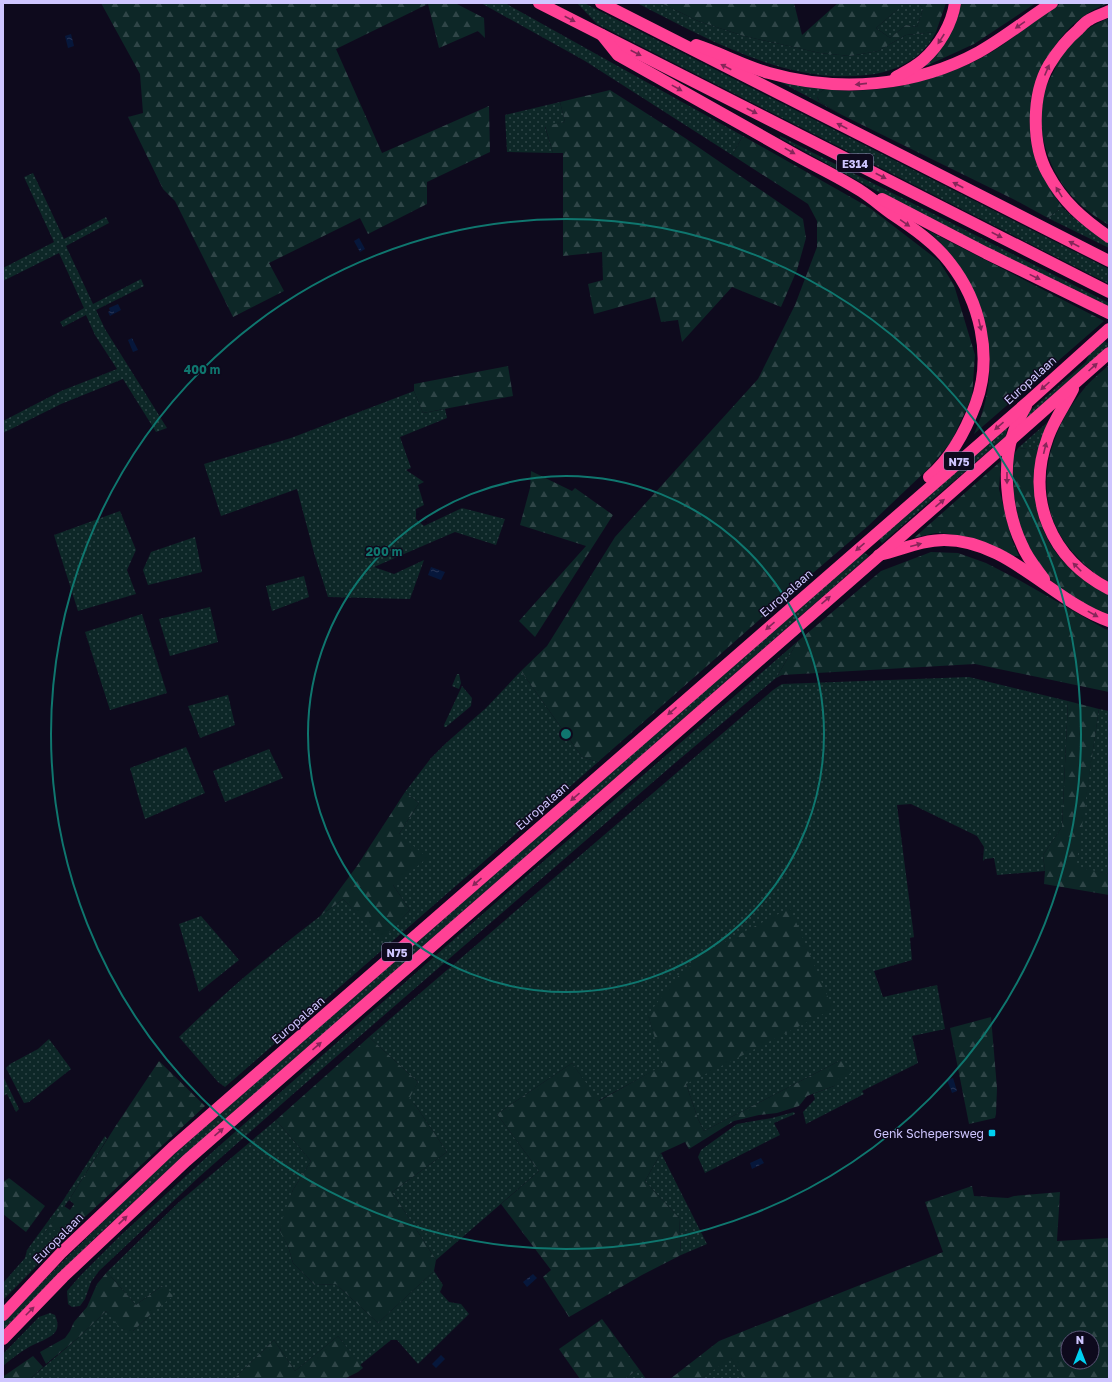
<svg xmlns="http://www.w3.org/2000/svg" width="1112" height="1382" viewBox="0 0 1112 1382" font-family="'Golos Text',sans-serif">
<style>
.grass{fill:url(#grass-dots)}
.forest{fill:url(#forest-firs);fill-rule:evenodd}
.water{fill:url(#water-ripples)}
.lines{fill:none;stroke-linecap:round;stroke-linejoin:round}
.highway{stroke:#ff4195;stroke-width:12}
.oneway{fill:#862659}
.ring{fill:none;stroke:#0f766e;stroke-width:2}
.poi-dot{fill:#00d0f1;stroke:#0e0a1d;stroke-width:1.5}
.labels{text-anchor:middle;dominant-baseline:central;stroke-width:3;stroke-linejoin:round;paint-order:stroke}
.shield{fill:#0e0a1d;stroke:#958ebb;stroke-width:1}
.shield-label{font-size:11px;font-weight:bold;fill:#cfc6ff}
.street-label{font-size:12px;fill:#cfc6ff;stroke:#0e0a1d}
.poi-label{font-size:12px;fill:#cfc6ff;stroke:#0e0a1d;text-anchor:end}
.centre{fill:#0f766e;stroke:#0e0a1d;stroke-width:2}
.ring-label{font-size:12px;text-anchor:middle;font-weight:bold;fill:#0f766e;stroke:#0e0a1d;stroke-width:3;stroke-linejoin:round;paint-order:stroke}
</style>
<defs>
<pattern id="grass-dots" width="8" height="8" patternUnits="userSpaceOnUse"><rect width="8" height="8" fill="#0d2727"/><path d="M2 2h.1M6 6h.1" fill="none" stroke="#2f4547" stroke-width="1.8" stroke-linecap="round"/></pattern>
<pattern id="forest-firs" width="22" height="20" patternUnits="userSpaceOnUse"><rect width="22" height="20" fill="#0d2727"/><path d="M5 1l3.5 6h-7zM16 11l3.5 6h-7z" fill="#2f4547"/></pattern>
<pattern id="water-ripples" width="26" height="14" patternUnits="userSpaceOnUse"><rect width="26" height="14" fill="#06173b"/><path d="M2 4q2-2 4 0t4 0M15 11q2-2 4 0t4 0" fill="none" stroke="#293758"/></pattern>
</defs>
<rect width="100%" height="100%" fill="#0e0a1d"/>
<g class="grass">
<path d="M481,3H505L743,136L732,155L585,61Z"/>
<path d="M577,3H584L1109,269V284L597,24Z"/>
<path d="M637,3H661L698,21L744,36L820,53L850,56L878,51L906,35L936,32C933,37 930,43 926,47C912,64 888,73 867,75C786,85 706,38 637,3Z"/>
<path d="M898,3H919L923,9L917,27L906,25L890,38L876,28L898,9Z"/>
<path d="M773,78L825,89L819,93L817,98L820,102L842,115Z"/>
<path d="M560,102L565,122L545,127L553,153L507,152L505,115Z"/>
<path d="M780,136L1109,303V310L904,206L780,138Z"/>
<path d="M33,173L64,239L106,217L109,223L66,246L93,304L141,279L144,286L96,310L105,329L167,428L156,432L123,379L61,404L3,433V421L61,391L117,369L95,335L86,315L63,327L60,322L84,308L59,253L3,281V268L54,242L24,177Z"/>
<path d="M1062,207L1075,219L1109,243V248L1048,218Z"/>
<path d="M1104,341L1109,344V347L1023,422L1024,416L1086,362L1091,350Z"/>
<path d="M414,391L423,413L445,409L447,418L400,437L411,468L406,470L424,482L418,485L424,505L416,509V519L424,526L462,508L505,519L496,545L455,532L374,567L394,574L424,560L410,599L328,597L314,553L297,489L221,516L204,464L291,438Z"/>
<path d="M1050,420L1038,450L1018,448Z"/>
<path d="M1007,427L1006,436L882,543L878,538Z"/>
<path d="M120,511L136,550L127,570L136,594L78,611L54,535Z"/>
<path d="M195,537L202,572L148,585L143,570L151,552Z"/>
<path d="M863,552L869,556L165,1173L97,1236L3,1330V1322L61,1263L156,1170Z"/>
<path d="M304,576L309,597L272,611L266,586Z"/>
<path d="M210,607L218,642L170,656L159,619Z"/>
<path d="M142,614L167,693L110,710L85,632Z"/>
<path d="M798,641L776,678L675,763L292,1095L199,1177L99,1271L91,1282L85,1299L80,1306L72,1307L68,1304L67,1291L80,1276L122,1234L209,1155L485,912Z"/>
<path d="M521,671L582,757L598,762L225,1087L218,1082L179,1037C230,987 285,942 343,899L382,939L410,910L393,885L399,834L419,803L405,792L431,758L445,744L486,708Z"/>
<path d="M457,674H459L461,683L459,689L452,686Z"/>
<path d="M969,677L1068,701L1062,827L1043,855L1045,871L997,875L994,858L985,859L983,861L984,847L977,836L911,804L897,805L914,937L910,938L912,960L874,971L883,997L937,985L945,1029L912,1036L918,1063L862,1091L864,1094L806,1124L803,1112L815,1099L813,1094L834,1086L843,1059L704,1131L698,1119L686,1084L648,1015L664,1065L598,1101L572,1063L497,1114L539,1171L436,1260L392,1192L447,1152L416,1106L408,1099L418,1082L369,1037L773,690L782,684Z"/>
<path d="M462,686L472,698L471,706L446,727H444V725Z"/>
<path d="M228,695L235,725L200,738L188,706Z"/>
<path d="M1099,709L1109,711V874L1075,868Z"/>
<path d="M186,747L205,793L145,819L130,768Z"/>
<path d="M269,749L283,778L225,802L213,771Z"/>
<path d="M201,916L239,960L199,992L179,924Z"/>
<path d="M49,1039L71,1069L29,1102L24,1103L6,1068L10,1064L38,1049Z"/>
<path d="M3,1076L19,1109L16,1112L7,1094L3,1096Z"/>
<path d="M794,1112L795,1114L774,1123L780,1135L705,1173L698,1157L701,1150L737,1124L772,1118Z"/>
<path d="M276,1120L311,1161L293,1190L280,1231L288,1246L293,1263L315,1285L336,1284L378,1323L434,1271L443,1285L440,1292L449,1302L461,1304L469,1314L418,1364L397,1340H391L360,1365L338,1336L295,1371L274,1340L234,1379H31V1378L78,1338L106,1311L123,1329L133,1331L151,1314L163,1285L136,1305L107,1272L179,1202Z"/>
<path d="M105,1136L107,1139L69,1200L44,1234L86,1216L3,1300V1283L25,1258L27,1250L62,1202Z"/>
<path d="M661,1153L707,1244L681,1255L679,1218L645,1181Z"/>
<path d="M50,1313L55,1315C57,1320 59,1326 56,1331C52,1338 36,1343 29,1347C19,1353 11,1359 3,1366V1354L39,1317Z"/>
<path d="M731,1357L744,1379H701Z"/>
<path d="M639,1369L646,1379H624Z"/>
</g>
<g class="forest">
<path d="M101,3H455L484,18L485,38L478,31L439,48L428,4L336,49L382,153L489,106L490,152L427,182V204L368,234L360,218L269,263L284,291L233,317L175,201L163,189L128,117L143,113L140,74Z"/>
<path d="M661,3H794L802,35L838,3H898V9L876,28L890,38L906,25L917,27L923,9L919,3H946L936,32L906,35L878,51L850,56L820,53L744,36L698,21Z"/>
<path d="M959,3H1036L974,44L926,66Z"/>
<path d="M1061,3H1109C1063,19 1037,65 1031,111C1030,124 1029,138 1033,151C1038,172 1050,189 1062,207L1048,218L1015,200L842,115L820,102L817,97L819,93L825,89C875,96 938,81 983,57C1011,42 1034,19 1061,3Z"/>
<path d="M1109,18V225C1099,219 1088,212 1080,204C1051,178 1035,134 1043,96C1045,87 1050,79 1054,71C1057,65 1059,57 1063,52C1074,36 1092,25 1109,18Z"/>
<path d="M610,90L685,138L803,219L806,238L797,270L781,307L732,287L682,342L678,320L661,322L655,297L594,314L588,284L603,280L602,252L563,256V153H553L545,126L565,122L560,102Z"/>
<path d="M743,136L870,208L939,261L954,285L975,355L972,397L951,442L929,468L868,526L792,591L598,762L582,757L521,671L547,646L615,537L758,379L795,305L817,247V221L808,204L732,155Z"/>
<path d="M927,230L1104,321L974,434C1007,362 987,282 927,230Z"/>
<path d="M1109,365V582C1097,577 1078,559 1070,549C1030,500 1046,435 1083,390C1090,381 1100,373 1109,365Z"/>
<path d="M508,366L513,396L423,413L414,391V384Z"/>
<path d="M1018,448L1038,450C1034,467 1034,485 1036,502C1044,550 1068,572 1109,595V615L1084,605L1064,592L1049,579L1023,540L1012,486L1013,456Z"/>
<path d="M1001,461L999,489L1012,540L1019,556H1013C990,547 961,532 936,533C929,534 921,536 914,538Z"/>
<path d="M531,471L572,491L575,488L613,515L535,637L519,621L586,546L520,525L530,488Z"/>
<path d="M931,552L958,553L986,563L1019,580L1105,629L1109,630V692L975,664L782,675L776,678L798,641L881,571Z"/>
<path d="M1068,701L1099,709L1076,867L1109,874V895L1044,884L1045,871L1043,855L1062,827Z"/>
<path d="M405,792L419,803L399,834L428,858L393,885L410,910L382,940L343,899L320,916L357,866Z"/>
<path d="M790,908L833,1009L686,1084L698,1119L704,1131L843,1059L852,1073L840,1077L834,1086L807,1096L799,1106L777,1113L759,1115L734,1121L689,1149L685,1142L661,1153L645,1181L679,1218L681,1255L642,1275L569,1317L543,1277L551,1270L501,1204L539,1171L497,1114L572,1063L599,1101L663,1065L648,1015L674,980L709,950Z"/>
<path d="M991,1017L997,1088L996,1114L995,1118L969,1124L950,1028Z"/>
<path d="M369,1037L418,1082L409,1099L416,1106L447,1152L392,1192L436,1260L434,1271L378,1323L336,1284L315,1285L293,1263L288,1246L280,1232L283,1216L293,1190L311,1161L276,1120Z"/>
<path d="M159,1061L205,1106L86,1216L43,1235L64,1206L70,1210L74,1204L69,1200L115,1127Z"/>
<path d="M9,1178L45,1206L26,1232L3,1214V1182Z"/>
<path d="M972,1186L974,1196L1008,1198L1014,1196L1060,1192L1057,1241L1109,1238V1379H744L731,1358L701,1379H670L719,1341L943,1252L925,1202ZM1068,1338H1092V1362H1068Z"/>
<path d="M107,1272L136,1305L163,1285L173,1296L151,1314L133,1331C120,1332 114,1320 106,1311L78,1338L46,1364L40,1352L65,1338L70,1331L74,1322L87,1307L97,1284Z"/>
<path d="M602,1319L639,1369L624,1379H580L559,1349Z"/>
<path d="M338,1336L363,1368L358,1372L344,1379H234L274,1340L295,1371Z"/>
<path d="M33,1356L43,1367L31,1378V1379H3L4,1376Z"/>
</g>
<g class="water">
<path d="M71,34L74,46L68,48L65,36Z"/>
<path d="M359,238L365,249L360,252L354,241Z"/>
<path d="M118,304L121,310L110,316L108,312L110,311L109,308Z"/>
<path d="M132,338L138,350L133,352L128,340Z"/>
<path d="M431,567L445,572L441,580L428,575Z"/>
<path d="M953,1078L957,1091L952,1093L947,1080Z"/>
<path d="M761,1158L764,1163L752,1169L750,1163Z"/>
<path d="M533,1274L537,1278L527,1287L523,1282Z"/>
<path d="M441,1355L445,1359L436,1368L432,1364Z"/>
</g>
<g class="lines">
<g class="highway">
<path d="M539,3L1109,292"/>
<path d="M601,3L1109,261"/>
<path d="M1109,11C1103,14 1095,16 1089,20C1085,22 1082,26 1078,30C1066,40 1057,52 1049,65C1032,94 1031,144 1048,174C1063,202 1083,219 1109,237"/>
<path d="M602,35L618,55C676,88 734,120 792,153C815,166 839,177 861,191C872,198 882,207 892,214C913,228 935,243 950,263C980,301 993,356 976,403C966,430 951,458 929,477"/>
<path d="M696,45C721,53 744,66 769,73C839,93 915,87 979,52C1004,38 1027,19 1052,3"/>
<path d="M896,77C905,72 915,67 923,60C939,46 952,24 955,3"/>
<path d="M882,199L986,253L1109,313"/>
<path d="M1073,389C1065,405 1054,420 1048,437C1025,499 1051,559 1109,589"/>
<path d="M1026,406C1022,413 1018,420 1015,428C1001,463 1006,512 1022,545C1027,558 1036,568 1044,579"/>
<path d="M879,555C901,550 922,540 944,540C1008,540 1052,601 1109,621"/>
<path d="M3,1315L61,1253L172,1148L1029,401L1109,329"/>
<path d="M3,1339L63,1277L186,1161L945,498L1109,353"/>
</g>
</g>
<defs><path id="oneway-solid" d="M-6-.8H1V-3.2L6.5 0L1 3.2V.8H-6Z"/></defs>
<g class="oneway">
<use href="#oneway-solid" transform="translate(570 19) rotate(27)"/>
<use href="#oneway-solid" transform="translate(1020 25) rotate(145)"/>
<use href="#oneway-solid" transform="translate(941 39) rotate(123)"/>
<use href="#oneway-solid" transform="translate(636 53) rotate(27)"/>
<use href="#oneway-solid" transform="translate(726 67) rotate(-153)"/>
<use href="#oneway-solid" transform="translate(1047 70) rotate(-67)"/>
<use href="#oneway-solid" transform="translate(861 84) rotate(174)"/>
<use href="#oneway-solid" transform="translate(677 88) rotate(29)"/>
<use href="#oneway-solid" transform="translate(752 111) rotate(27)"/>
<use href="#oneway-solid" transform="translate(842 126) rotate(-153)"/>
<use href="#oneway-solid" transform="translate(790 151) rotate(29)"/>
<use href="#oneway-solid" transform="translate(881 176) rotate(27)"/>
<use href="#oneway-solid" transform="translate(958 185) rotate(-153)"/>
<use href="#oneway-solid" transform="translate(1059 192) rotate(-122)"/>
<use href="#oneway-solid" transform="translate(905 223) rotate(35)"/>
<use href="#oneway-solid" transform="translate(997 235) rotate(27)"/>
<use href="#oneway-solid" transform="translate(1074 244) rotate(-153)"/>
<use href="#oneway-solid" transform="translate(1035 277) rotate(26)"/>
<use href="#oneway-solid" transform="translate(980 325) rotate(77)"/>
<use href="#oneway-solid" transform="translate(1093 367) rotate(-42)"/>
<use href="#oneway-solid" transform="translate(1045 386) rotate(138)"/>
<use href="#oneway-solid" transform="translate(999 426) rotate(139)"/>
<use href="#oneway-solid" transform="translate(1045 448) rotate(-76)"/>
<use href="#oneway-solid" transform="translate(1007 478) rotate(90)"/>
<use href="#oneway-solid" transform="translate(940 503) rotate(-40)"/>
<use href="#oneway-solid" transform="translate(916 545) rotate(-15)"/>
<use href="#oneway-solid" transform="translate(860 547) rotate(139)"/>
<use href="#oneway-solid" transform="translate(1077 567) rotate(-135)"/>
<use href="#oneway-solid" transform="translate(826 600) rotate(-41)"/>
<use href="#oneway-solid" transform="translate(1093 614) rotate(29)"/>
<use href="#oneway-solid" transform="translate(770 626) rotate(139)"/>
<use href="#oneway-solid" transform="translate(672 711) rotate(139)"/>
<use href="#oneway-solid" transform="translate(575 797) rotate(139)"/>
<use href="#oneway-solid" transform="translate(477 882) rotate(139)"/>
<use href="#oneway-solid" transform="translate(317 1046) rotate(-41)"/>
<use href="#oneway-solid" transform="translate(219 1132) rotate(-41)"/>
<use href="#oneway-solid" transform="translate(123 1220) rotate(-44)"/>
<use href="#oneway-solid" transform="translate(30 1311) rotate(-45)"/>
</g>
<g class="ring">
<circle cx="566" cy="734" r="258"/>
<circle cx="566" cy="734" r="515"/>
</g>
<rect class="poi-dot" x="988" y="1129" width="8" height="8" rx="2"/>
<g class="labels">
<g class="shield">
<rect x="837" y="154" width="36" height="18" rx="3"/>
<rect x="944" y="452" width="30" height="18" rx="3"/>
<rect x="382" y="943" width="30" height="18" rx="3"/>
</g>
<g class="shield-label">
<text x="855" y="163">E314</text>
<text x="959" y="461">N75</text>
<text x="397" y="952">N75</text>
</g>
<g class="street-label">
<text transform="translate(1030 380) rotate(-42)">Europalaan</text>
<text transform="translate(786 593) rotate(-41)">Europalaan</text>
<text transform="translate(542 806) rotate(-41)">Europalaan</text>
<text transform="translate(298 1020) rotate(-41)">Europalaan</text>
<text transform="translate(58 1238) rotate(-45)">Europalaan</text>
</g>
<g class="poi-label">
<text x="984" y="1133">Genk Schepersweg</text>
</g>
</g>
<circle cx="566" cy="734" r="6" class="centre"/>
<g class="ring-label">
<text x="202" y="374">400 m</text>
<text x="384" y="556">200 m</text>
</g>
<rect width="1112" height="1382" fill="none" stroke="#cfc6ff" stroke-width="8"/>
<g transform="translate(1080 1350)"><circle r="19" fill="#0e0a1d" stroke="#5b5577"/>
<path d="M0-3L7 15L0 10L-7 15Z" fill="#00d0f1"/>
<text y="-6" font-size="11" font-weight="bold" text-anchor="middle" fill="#cfc6ff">N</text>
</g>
</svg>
